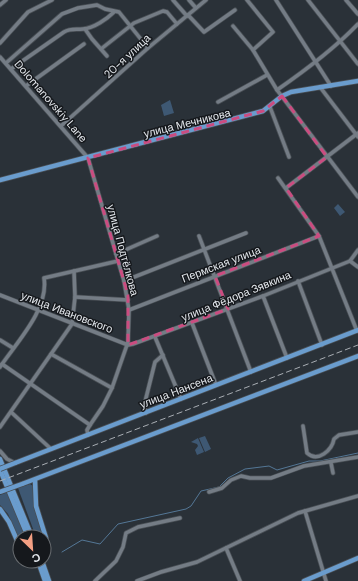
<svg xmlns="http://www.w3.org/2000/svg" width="358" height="581" viewBox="0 0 358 581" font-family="'DM Sans',sans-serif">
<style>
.green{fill:#3e5873}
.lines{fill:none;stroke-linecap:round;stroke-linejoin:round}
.stream{stroke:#547796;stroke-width:1}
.minor-casing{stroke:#494f55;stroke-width:5}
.major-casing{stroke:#494f55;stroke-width:6}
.minor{stroke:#747c85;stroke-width:3.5}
.major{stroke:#6a9ccd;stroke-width:4.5}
.rail{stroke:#a9aeb4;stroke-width:1;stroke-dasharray:6 3;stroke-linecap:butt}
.major-bridge-casing{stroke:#494f55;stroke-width:6;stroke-linecap:butt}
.major-bridge{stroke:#6a9ccd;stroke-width:4.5}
.marked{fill:none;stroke:#cb4c80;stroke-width:3;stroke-dasharray:8 5;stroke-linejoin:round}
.labels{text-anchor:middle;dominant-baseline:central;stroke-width:3;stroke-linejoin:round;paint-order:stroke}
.street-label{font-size:11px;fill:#e5e9ee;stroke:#15181c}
</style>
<rect width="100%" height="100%" fill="#2a3138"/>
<g class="green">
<path d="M170,100L174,113L164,116L161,105Z"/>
<path d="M338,204L345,212L340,216L334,208Z"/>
<path d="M205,436L211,449L205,452L199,438Z"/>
<path d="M198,438L204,452L197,455L195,450L198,446L197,444L191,442Z"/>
<path d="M30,484L33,486L44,537H36L18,488Z"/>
<path d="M8,492L26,537H20V541L8,514L0,505V495Z"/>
</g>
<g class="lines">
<path class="stream" d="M62,552L82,540L100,544L118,524L186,509L191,506L201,491L219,487L228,478L245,469L269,466L277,470L309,461H320L358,453"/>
<g class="minor-casing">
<g id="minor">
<path d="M173,0L187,16"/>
<path d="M189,0L196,8"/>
<path d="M247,0L273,32L253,50"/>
<path d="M276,0L331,86"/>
<path d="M308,0L358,64"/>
<path d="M346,0L358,14"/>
<path d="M0,5L6,0"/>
<path d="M188,15L204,32L235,10"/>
<path d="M233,26L253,50L277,90L358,197"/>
<path d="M85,29L92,39L107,56"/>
<path d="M0,43L28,12L52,0"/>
<path d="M101,49L134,23L163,11L167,12L177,24"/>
<path d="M0,57L88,158L124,281L129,310L128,342L112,388L103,406L90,425L87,430L88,435"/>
<path d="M6,63L62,14L78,8L97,5L105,9L119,12L148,48"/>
<path d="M11,69L64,32C71,28 76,30 83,29C94,28 107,19 114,12"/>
<path d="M26,86L84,44"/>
<path d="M320,87L358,137"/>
<path d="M277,90C306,70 333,50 358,24"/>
<path d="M218,102L267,75"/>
<path d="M270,107L289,157"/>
<path d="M61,126L148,48L206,0"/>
<path d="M278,178L319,236L357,331"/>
<path d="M286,188L358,133"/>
<path d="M199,236L251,372"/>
<path d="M116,254L157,236"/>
<path d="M350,261L358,250"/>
<path d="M350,261L358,267"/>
<path d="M124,281L246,233"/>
<path d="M298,281L322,345"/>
<path d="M0,295L128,345L133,344L263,296L350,261"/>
<path d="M263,296L287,358"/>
<path d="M75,297L128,300"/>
<path d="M129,310L319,236"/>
<path d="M192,323L216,385"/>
<path d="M155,337L181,399"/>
<path d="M0,340L13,348"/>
<path d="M51,354L112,388"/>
<path d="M2,364L90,425"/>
<path d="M0,367C17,342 49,309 44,278L118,261"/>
<path d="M11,412L51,449"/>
<path d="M146,413L144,406L155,362L163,355"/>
<path d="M303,426L307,453C318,463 332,450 334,439L339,435L358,432"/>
<path d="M0,427L72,324L75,297L74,271"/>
<path d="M0,451L7,459L15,463"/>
<path d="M331,463L333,473"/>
<path d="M209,492L222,488L231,480L241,476L250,478H271L304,466L358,457"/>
<path d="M305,511L326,581"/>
<path d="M226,548L240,581"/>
<path d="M95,581L116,561L123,547L126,533L138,527L180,518"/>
<path d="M137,581L161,572L197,562L298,513L358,496"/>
</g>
</g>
<g class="major-casing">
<g id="major">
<path d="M0,180L263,111L282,96L291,92L358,81"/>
<path d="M0,459L32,537"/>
<path d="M15,463L358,330"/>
<path d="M0,470L28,537"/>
<path d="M35,480L36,506L46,538L44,549"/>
<path d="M22,484L358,356"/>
<path d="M0,509L9,522L20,547"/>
<path d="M38,561L45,581"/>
<path d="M42,561L49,581"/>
<path d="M304,581L358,558"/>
</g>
</g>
<use href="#minor" class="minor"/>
<use href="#major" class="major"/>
<path class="rail" d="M0,481L358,345"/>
<g class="major-bridge-casing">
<g id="major-bridge">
<path d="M0,469L15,463"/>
<path d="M0,492L22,484"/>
</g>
</g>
<use href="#major-bridge" class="major-bridge"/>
</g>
<path class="marked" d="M282,96L327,157L286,188L319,236L215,276L228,309L128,345V295L88,158L263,111Z"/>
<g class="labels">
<g class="street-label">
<text transform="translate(127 56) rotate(-43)">20-я улица</text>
<text transform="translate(51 101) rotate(49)">Dolomanovskiy Lane</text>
<text transform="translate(187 123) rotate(-14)">улица Мечникова</text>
<text transform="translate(123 250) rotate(75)">улица Подтёлкова</text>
<text transform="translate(221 264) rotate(-21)">Пермская улица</text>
<text transform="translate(236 296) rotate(-22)">улица Фёдора Зявкина</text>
<text transform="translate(67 312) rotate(21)">улица Ивановского</text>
<text transform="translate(176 391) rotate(-21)">улица Нансена</text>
</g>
</g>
<g transform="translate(32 549) rotate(155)"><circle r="19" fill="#15181c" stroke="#686c70"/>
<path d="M0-3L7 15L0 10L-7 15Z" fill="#f39f83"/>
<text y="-6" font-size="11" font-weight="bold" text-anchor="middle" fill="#e5e9ee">С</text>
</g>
</svg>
